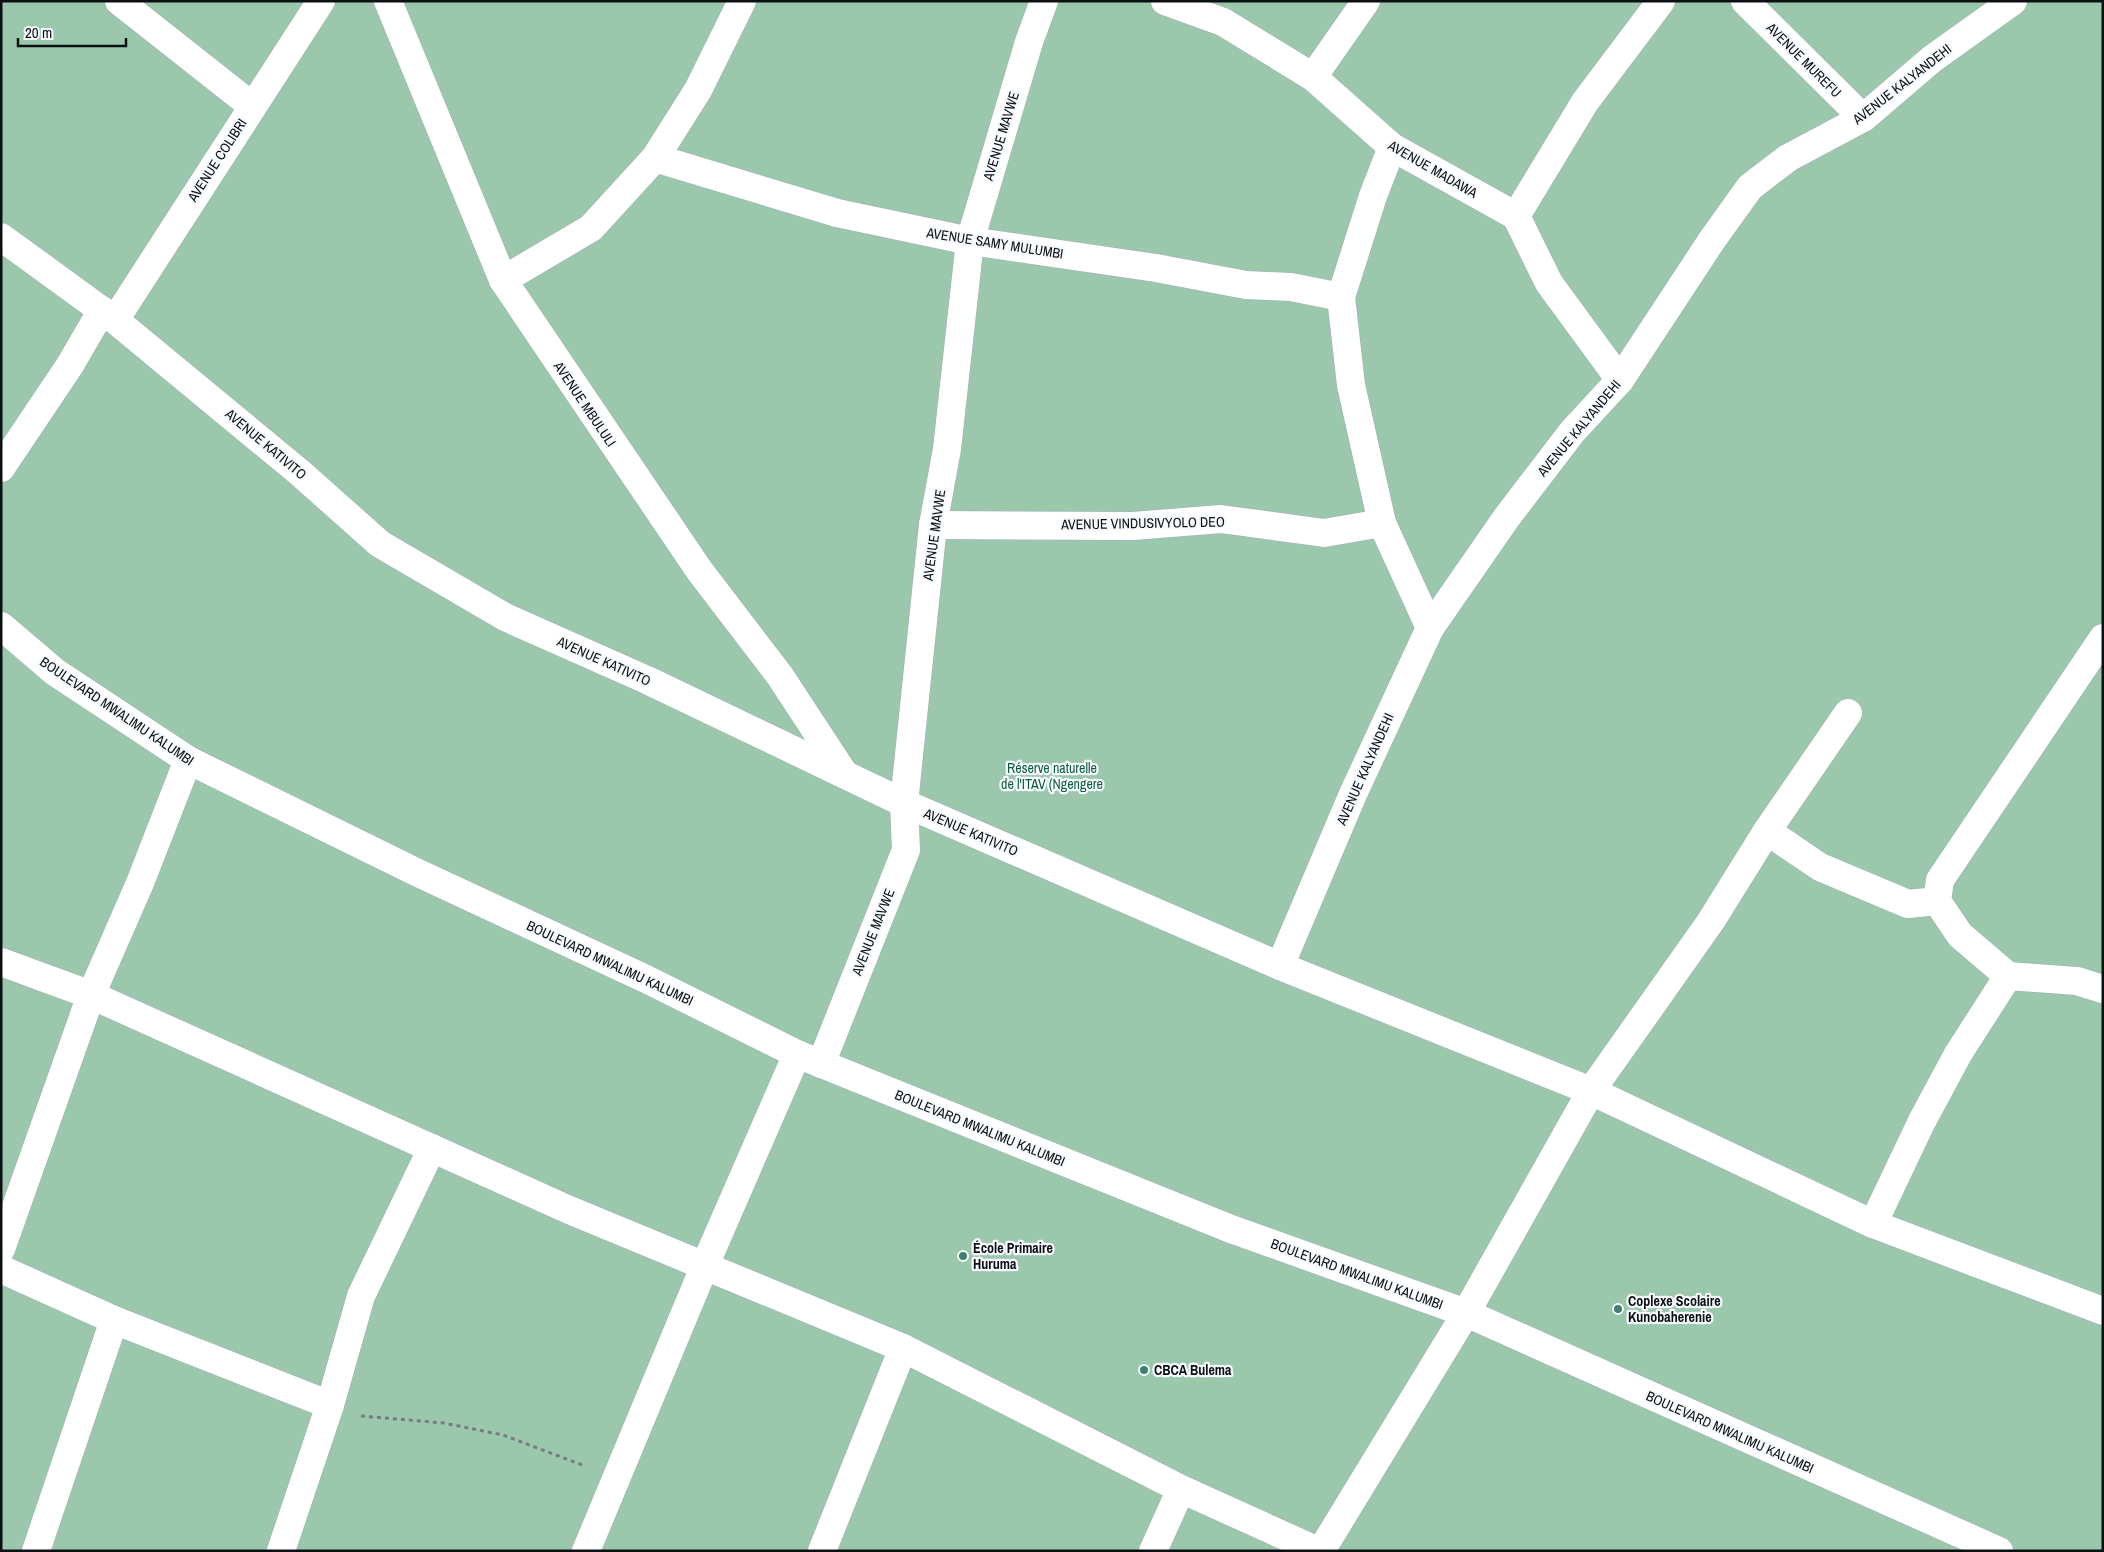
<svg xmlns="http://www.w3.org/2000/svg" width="2104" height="1552" viewBox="0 0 2104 1552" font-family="'Archivo Narrow',sans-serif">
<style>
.green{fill:#9bc7ad}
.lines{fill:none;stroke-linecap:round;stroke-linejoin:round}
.minor-casing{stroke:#a6afb8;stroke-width:29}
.path{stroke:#767d83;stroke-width:3;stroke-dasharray:4 4;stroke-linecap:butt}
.minor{stroke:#fff;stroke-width:28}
.poi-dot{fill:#41806d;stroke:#f6fafe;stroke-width:2}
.labels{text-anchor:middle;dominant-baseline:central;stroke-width:4.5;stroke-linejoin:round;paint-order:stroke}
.street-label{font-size:14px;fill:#0d1013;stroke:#f6fafe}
.park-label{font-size:14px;fill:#0f5d3b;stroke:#f6fafe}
.poi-label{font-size:14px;font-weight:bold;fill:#0d1013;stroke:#f6fafe;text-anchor:start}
</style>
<rect width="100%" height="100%" fill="#e4eef7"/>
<rect class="green" x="1" y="1" width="2102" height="1550"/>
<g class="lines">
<g class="minor-casing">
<g id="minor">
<path d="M119,1L252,106"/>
<path d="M388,1L503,280L699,570L780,676L843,772"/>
<path d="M1165,1L1223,22L1313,77L1392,147L1516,216L1549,283L1620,380"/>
<path d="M1745,1L1863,118"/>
<path d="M1313,77L1366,1"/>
<path d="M1392,147L1373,196L1341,297L1351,385L1382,523L1430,628"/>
<path d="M655,158L837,213L970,241L1156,268L1246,285L1291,287L1341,297"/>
<path d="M1516,216L1585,102L1661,1"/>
<path d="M1,237L115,320L299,472L380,544L505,617L647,680L904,803L1280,966L1591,1091L1873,1224L2103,1311"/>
<path d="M503,280L591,228L655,158L698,90L742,1"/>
<path d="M115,320L321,1"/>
<path d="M1,468L70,365L102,310"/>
<path d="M933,525L1133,526L1221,519L1324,533L1382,523"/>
<path d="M1,626L55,672L188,760L416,872L646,979L797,1054L1231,1229L1466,1313L1999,1551"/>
<path d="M2103,638L1940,880L1937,901L1960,935L2008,976L2077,981L2103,989"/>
<path d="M1767,831L1820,867L1908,904L1937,901"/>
<path d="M1,962L91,995L567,1209L903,1348L1181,1489L1318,1551"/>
<path d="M1280,966L1353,794L1430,628L1507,517L1572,432L1620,380L1712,240L1750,187L1788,158L1863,118L1932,59L2013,1"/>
<path d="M821,1064L906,850L904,803L933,525L947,449L970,241L1029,42L1044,1"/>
<path d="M1873,1224L1922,1121L1958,1054L2008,976"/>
<path d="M1,1249L91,995L140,883L188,760"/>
<path d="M1,1269L114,1320L330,1405"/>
<path d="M36,1551L114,1320"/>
<path d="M281,1551L330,1405L361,1296L432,1148"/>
<path d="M586,1551L705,1265L797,1054"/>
<path d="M822,1551L903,1348"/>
<path d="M1153,1551L1181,1489"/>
<path d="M1321,1551L1466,1313L1591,1091L1711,921L1767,831L1848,713"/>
</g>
</g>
<path class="path" d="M361,1416L444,1423L503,1435L585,1466"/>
<use href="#minor" class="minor"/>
</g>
<g class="poi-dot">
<circle cx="963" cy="1256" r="5"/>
<circle cx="1618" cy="1309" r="5"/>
<circle cx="1144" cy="1370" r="5"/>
</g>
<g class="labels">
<g class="street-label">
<text transform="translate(1804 60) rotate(45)">AVENUE MUREFU</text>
<text transform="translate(1902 84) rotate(-38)">AVENUE KALYANDEHI</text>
<text transform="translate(1001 136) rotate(-73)">AVENUE MAVWE</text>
<text transform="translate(217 160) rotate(-57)">AVENUE COLIBRI</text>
<text transform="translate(1433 169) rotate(30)">AVENUE MADAWA</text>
<text transform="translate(995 243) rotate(9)">AVENUE SAMY MULUMBI</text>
<text transform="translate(585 404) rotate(56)">AVENUE MBULULI</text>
<text transform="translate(1579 428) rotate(-50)">AVENUE KALYANDEHI</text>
<text transform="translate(266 444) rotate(40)">AVENUE KATIVITO</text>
<text transform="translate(1143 523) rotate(-1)">AVENUE VINDUSIVYOLO DEO</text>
<text transform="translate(934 535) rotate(-82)">AVENUE MAVWE</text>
<text transform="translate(604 661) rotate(24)">AVENUE KATIVITO</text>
<text transform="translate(117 711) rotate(34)">BOULEVARD MWALIMU KALUMBI</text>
<text transform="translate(1365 769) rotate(-66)">AVENUE KALYANDEHI</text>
<text transform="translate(971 832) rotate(23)">AVENUE KATIVITO</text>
<text transform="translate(873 932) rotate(-68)">AVENUE MAVWE</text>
<text transform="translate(610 963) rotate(25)">BOULEVARD MWALIMU KALUMBI</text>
<text transform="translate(980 1128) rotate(22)">BOULEVARD MWALIMU KALUMBI</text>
<text transform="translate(1357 1274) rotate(20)">BOULEVARD MWALIMU KALUMBI</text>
<text transform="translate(1730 1432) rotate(24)">BOULEVARD MWALIMU KALUMBI</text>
</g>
<g class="park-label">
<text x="1052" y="768">Réserve naturelle<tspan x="1052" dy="16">de l'ITAV (Ngengere</tspan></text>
</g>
<g class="poi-label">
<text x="973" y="1248">École Primaire<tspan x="973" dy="16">Huruma</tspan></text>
<text x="1628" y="1301">Coplexe Scolaire<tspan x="1628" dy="16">Kunobaherenie</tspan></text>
<text x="1154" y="1370">CBCA Bulema</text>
</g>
</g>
<rect width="2104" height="1552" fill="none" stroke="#0d1013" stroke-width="5"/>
<path d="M18 38v8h108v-8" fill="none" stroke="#0d1013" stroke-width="2.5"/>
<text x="25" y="38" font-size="15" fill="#0d1013" stroke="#f6fafe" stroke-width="4" paint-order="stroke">20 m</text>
</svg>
